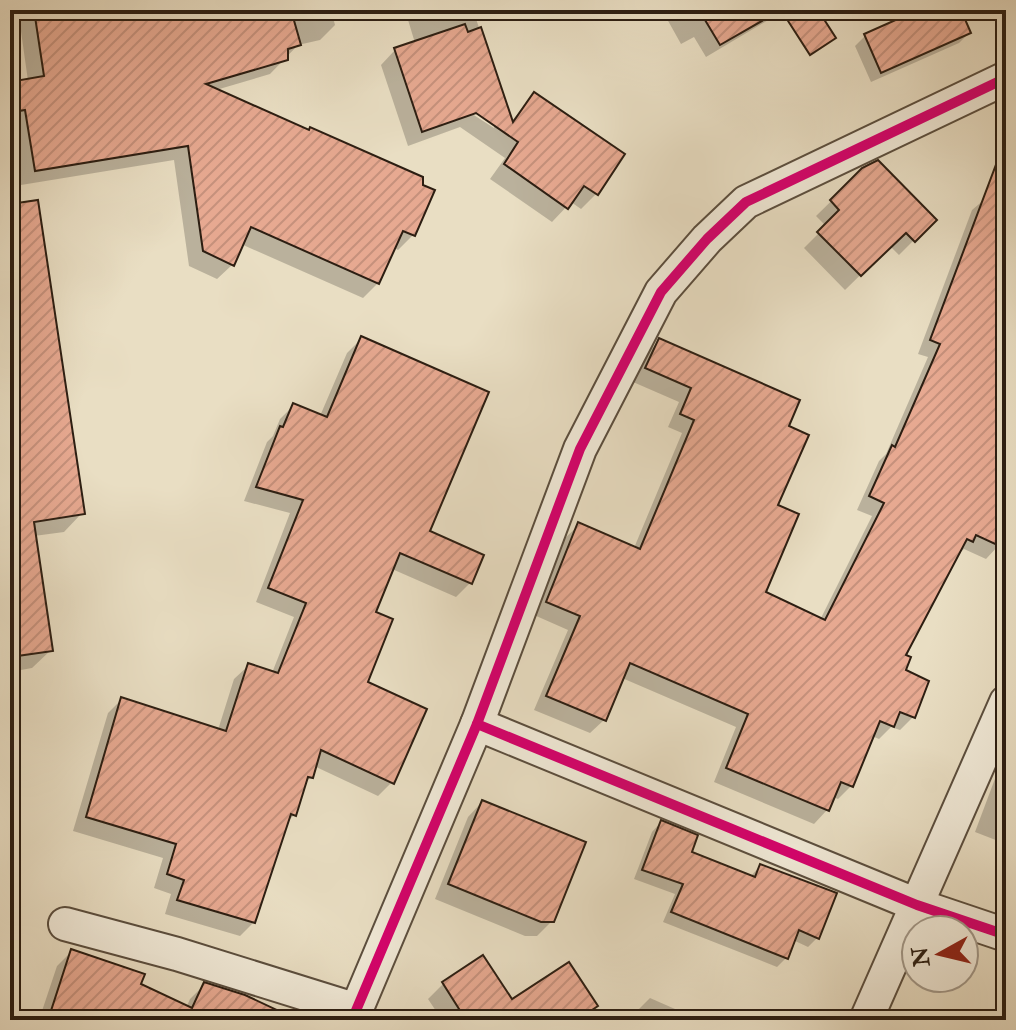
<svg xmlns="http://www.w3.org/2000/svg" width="1016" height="1030" viewBox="0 0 1016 1030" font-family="'IM FELL Double Pica',serif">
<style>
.shadow{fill:#0003;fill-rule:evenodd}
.building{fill:url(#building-hatch);stroke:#2c1e12;stroke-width:2}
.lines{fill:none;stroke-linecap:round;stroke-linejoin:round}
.minor-casing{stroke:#5b4e3e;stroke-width:36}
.minor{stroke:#f1ead8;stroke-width:32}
.cycleway-casing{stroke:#f1ead8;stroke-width:15}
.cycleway{stroke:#d6006c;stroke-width:10}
</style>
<defs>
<pattern id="building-hatch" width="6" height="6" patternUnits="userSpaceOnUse" patternTransform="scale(2)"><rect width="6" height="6" fill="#e7a991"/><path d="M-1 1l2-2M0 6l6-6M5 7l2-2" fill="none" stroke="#c6917c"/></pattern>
</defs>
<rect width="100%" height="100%" fill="#e9dec3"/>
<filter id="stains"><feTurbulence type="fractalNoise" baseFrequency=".0025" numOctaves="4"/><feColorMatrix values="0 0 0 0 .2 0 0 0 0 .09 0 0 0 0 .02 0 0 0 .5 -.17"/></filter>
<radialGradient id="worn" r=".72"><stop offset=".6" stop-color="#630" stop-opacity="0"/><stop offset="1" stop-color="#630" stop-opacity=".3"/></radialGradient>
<g class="shadow">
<path d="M18,10H331L335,25L320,40L298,45L270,74L216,90L413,235L398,250L393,247L378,283L363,298L241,244L232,265L217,279L189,266L174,160L21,185L10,124V89L16,83L28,81Z"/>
<path d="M405,10H473L511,122L534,94L622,155L596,194L581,209L571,202L552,222L490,179L505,158L460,127L408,146L381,65L395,50L415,43ZM469,106L494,123V128L466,110Z"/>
<path d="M662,10H785L706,57L694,37L681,44Z"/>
<path d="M904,10H959L969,33L959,43L871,82L855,46L865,36L907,17Z"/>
<path d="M863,170L934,220L899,255L890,246L845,290L804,248L826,226L816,216Z"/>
<path d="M1006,181V530L999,545L986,559L964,549L958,554L903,656L913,717L900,730L891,727L879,739L872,736L851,786L838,799L833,797L827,810L814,824L714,782L736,727L622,678L604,720L590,733L534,710L568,630L534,615L565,538L579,525L634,548L682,433L668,427L679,402L633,382L646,354L659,341L786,427L763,593L820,620L872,516L857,510L879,461L886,454L928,357L918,354L972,210Z"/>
<path d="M10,206L82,513L64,532L34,536L51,650L32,668L10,672Z"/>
<path d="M361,339L427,533L470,583L456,597L392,569L373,614L366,683L392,782L378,796L314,766L311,777L304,783L295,814L285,824L254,922L240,936L165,914L171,894L154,888L163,858L73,831L108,713L122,699L218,730L234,679L248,666L272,673L294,617L256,602L290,513L244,501L267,442L273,436L280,419L294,405L320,416L347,353Z"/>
<path d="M1005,752H1006V844L975,832Z"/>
<path d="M482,802L552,921L537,936H525L435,899L468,817Z"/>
<path d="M661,822L689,853L750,877L760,866L818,937L808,947L793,940L786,958L777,967L663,922L675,894L634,879L652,832Z"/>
<path d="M71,952L186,1008L190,999L204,985L252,1020H39L57,966Z"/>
<path d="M483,958L512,1002L596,1006L582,1020H442L428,999L443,984Z"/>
<path d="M650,998L700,1020H632L636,1012Z"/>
</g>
<g class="building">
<path d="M34,10H291L301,45L288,49V60L206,84L309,130L310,127L423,177V185L435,190L415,236L403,231L379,284L251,227L234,266L203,251L188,146L35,171L25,110L19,111L15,81L44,76Z"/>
<path d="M699,10H818L836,38L810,55L781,10L720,45Z"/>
<path d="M918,10H961L971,33L881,73L864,34Z"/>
<path d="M465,24L468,32L481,27L513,122L534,92L625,154L598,195L584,186L568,209L504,164L518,142L476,113L422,132L394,48Z"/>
<path d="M1003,146H1006V549L976,535L973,542L967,539L906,655L911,657L906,670L929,681L915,718L900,712L894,727L880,721L853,787L841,782L829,811L726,768L748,714L630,663L606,721L546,696L580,616L546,602L578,522L640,549L694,420L680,414L691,388L645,368L659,338L800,400L789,426L809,435L778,505L799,514L766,592L825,620L884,503L869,496L892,445L895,447L940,344L930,340Z"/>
<path d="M878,160L937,220L915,242L906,233L861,276L817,232L839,210L830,200L862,168Z"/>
<path d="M38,200L85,514L34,522L53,651L10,657V204Z"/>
<path d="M361,336L489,392L430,531L484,555L472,584L400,553L376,612L393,619L368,682L427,709L394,784L321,750L313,778L308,777L296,816L291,814L255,923L177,900L184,880L167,874L176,844L86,817L121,697L226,731L248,663L278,673L306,603L268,588L303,500L256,487L280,426L283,427L293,403L327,417Z"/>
<path d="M482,800L586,842L554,922H541L448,884Z"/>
<path d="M661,820L698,835L692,852L755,877L760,864L837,893L819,939L799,930L788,959L671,912L683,884L642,870Z"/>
<path d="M71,949L145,974L141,984L192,1008L204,982L245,995L298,1020H48Z"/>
<path d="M483,955L512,999L569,962L598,1006L577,1020H466L442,982Z"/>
</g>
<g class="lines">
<g class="minor-casing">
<g id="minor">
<path d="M477,724L917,905L1006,935"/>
<path d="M65,924L177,954L357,1010"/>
<path d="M352,1020L477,724L580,449L661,292L707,239L746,202L1006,78"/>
<path d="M866,1020L1006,702"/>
</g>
</g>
<use href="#minor" class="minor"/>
<g class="cycleway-casing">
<g id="cycleway">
<path d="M477,724L917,905L1006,935"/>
<path d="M352,1020L477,724L580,449L661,292L707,239L746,202L1006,78"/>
</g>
</g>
<use href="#cycleway" class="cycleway"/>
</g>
<rect width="1016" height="1030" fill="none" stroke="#e9dec3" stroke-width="40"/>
<rect x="12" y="12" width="992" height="1006" fill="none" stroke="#2c1e12" stroke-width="4"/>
<rect x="20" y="20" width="976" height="990" fill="none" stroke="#2c1e12" stroke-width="2"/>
<g transform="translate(940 954) rotate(262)"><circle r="38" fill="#f1ead8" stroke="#a29889" stroke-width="2"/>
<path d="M0-6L14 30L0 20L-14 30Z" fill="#8f2418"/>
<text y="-12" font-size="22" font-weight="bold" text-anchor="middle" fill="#2c1e12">N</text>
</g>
<rect width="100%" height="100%" filter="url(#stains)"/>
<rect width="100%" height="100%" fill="url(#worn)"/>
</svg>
